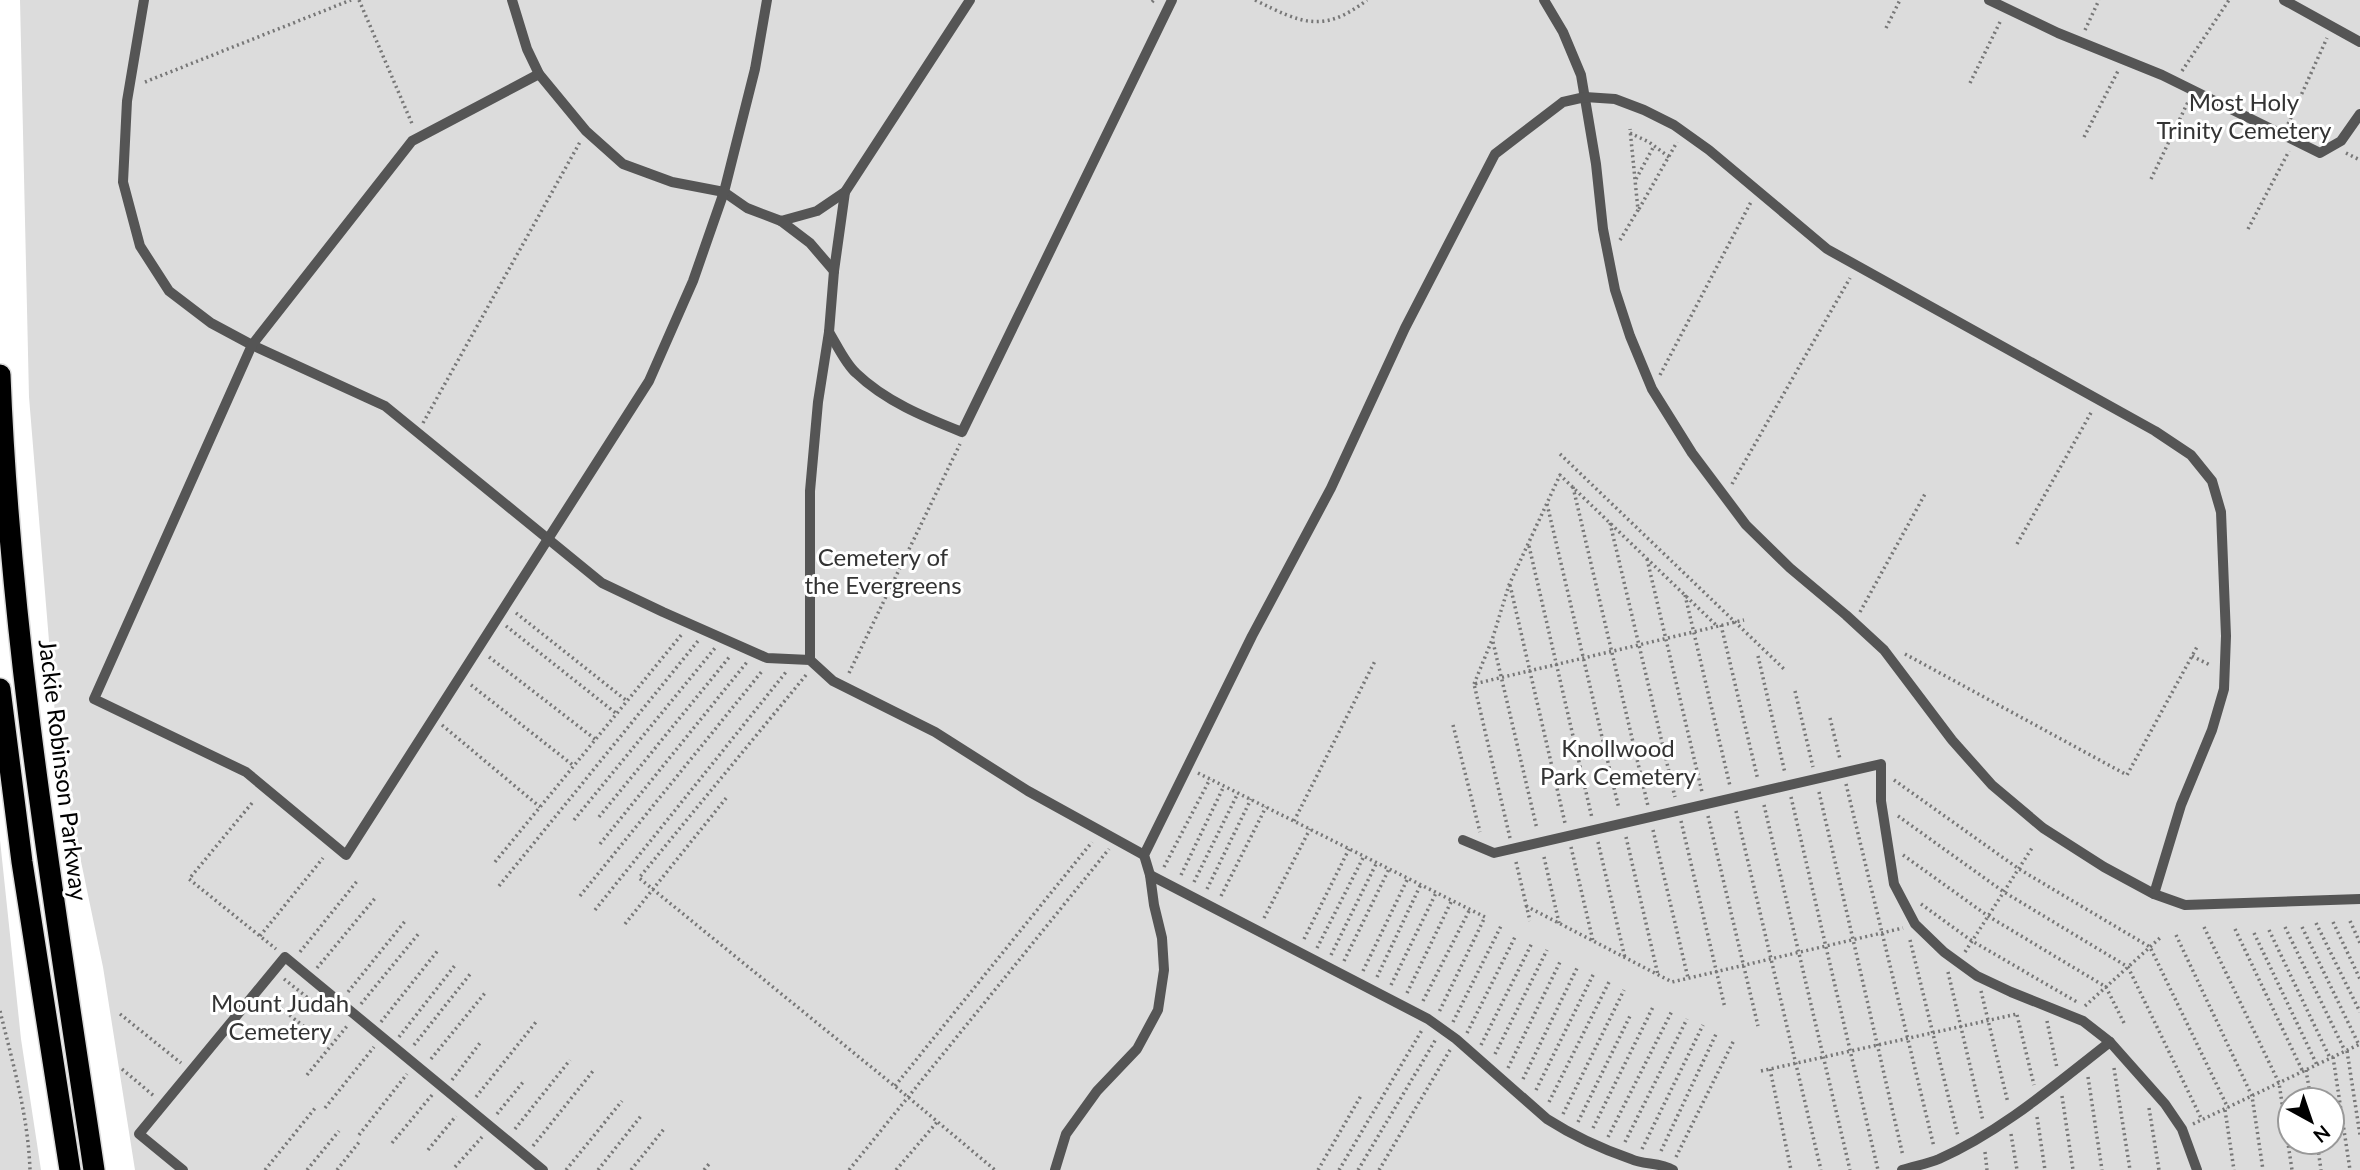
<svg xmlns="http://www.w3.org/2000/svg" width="2360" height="1170" viewBox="0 0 2360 1170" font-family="Lato,sans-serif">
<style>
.green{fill:#dcdcdc;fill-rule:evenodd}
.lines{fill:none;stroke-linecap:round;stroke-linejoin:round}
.motorway-casing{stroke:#dbdbdb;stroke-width:24}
.path{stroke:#777;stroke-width:3.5;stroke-dasharray:2 3.5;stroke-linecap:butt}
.service{stroke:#555;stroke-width:10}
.motorway{stroke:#000;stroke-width:21}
.labels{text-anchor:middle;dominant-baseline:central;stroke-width:6;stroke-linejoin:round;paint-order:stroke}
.park-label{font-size:24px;fill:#333;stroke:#fff}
.street-label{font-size:24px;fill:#000;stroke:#fff}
</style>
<rect width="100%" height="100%" fill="#fff"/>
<g class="green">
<path d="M20,0H2360V1170H135L103,967L58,751L29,397ZM2290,1100H2332V1142H2290Z"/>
<path d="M0,840L21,1039L41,1170H0Z"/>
</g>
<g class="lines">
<g class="motorway-casing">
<g id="motorway">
<path d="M0,375C10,641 55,906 94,1170"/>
<path d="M0,689L22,862L70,1170"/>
</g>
</g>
<g class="path">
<path d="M359,0L413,126"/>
<path d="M1255,0C1301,23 1323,34 1367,0"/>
<path d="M1152,2L1154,0"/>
<path d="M1886,28L1900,0"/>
<path d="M2085,30L2099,0"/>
<path d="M2182,71L2229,0"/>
<path d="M145,82L351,0"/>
<path d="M1970,83L2001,20"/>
<path d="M2288,124L2327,38"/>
<path d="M1630,133L1649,142L1669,157"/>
<path d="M2084,137L2118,71"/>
<path d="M2346,153L2360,160"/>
<path d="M1636,179L1654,146"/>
<path d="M2151,179L2188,102"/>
<path d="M1639,209L1677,142"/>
<path d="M2248,229L2289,151"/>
<path d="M1620,240L1638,210L1630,129"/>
<path d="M1660,375L1751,202"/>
<path d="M423,423L580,142"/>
<path d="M1560,454L1784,669"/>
<path d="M1732,484L1850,278"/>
<path d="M1573,487L1648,806"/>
<path d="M1547,504L1619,809"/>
<path d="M1610,523L1675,797"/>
<path d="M2017,544L2092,411"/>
<path d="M1529,546L1592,818"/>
<path d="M1647,559L1702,792"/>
<path d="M1510,585L1565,823"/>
<path d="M1685,595L1730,786"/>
<path d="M1860,612L1925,494"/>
<path d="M516,613L627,701"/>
<path d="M1721,625L1758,780"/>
<path d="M506,626L617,714"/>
<path d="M1493,642L1537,829"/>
<path d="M1905,654L2127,775L2198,645"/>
<path d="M1758,656L1785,773"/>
<path d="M2192,656L2210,665"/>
<path d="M489,657L595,739"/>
<path d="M849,673L960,444"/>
<path d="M806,675L639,878L908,1097L995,1170"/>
<path d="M1474,684L1492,640L1509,585L1560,475L1717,626"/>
<path d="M471,685L574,766"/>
<path d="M1795,691L1813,767"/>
<path d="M1830,718L1840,759"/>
<path d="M442,725L540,807"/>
<path d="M1453,725L1480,832"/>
<path d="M1198,773L1485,917L1439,1012"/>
<path d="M1894,780L2019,869L2150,947L2228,1108"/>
<path d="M1846,784L1934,1147"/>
<path d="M1819,792L1903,1156"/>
<path d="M1791,797L1878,1170"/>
<path d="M252,803L189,879L276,949"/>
<path d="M1764,805L1850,1170"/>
<path d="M1736,811L1821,1170"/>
<path d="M1708,816L1758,1026"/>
<path d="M1898,816L2004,892L2128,967L2202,1120"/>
<path d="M599,817L731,655"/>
<path d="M574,820L715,648"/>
<path d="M1294,821L1376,659"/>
<path d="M1681,821L1725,1008"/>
<path d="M1653,830L1688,978"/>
<path d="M1626,837L1658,975"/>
<path d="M1510,838L1474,684L1744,620"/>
<path d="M1598,842L1625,958"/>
<path d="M600,844L747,662"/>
<path d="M1571,847L1593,941"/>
<path d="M1903,855L1988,916L2106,987L2125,1025"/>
<path d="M1544,857L1559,923"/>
<path d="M495,862L682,634"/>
<path d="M1516,862L1530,921"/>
<path d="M1164,867L1210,779"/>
<path d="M1181,875L1224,786"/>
<path d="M1194,882L1238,793"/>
<path d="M499,886L698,641"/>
<path d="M1207,889L1251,799"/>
<path d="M580,896L763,670"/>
<path d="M1221,896L1266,807"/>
<path d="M1921,904L1972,941L2077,1002"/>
<path d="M1526,906L1672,982L1903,928"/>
<path d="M595,910L786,672"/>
<path d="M1264,918L1310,829"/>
<path d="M2350,921L2360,943"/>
<path d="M2333,922L2360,979"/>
<path d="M2316,923L2360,1012"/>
<path d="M625,924L727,797"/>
<path d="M2204,927L2279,1083L2292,1170"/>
<path d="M2285,927L2345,1051"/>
<path d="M2302,927L2359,1045"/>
<path d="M2235,929L2303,1072"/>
<path d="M2269,930L2330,1058"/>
<path d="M2254,933L2317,1065"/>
<path d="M2176,935L2252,1096L2263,1170"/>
<path d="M260,936L323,858"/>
<path d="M1304,939L1349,849"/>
<path d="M1910,940L1958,1136"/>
<path d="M1317,948L1364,856"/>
<path d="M300,952L358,880"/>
<path d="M1965,952L2032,848"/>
<path d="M1331,955L1377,862"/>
<path d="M1344,961L1389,869"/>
<path d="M317,968L376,897"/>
<path d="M1363,971L1408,878"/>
<path d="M1948,972L1983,1121"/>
<path d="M1377,977L1421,884"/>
<path d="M284,979L322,1009"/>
<path d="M1391,985L1436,893"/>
<path d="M1981,991L2008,1103"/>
<path d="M348,992L406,920"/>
<path d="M1407,993L1452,900"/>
<path d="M268,998L312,1033"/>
<path d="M1423,1001L1470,909"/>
<path d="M361,1004L420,932"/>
<path d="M2085,1006L2161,937"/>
<path d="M0,1011C13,1064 28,1115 30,1170"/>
<path d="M120,1014L181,1063"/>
<path d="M2017,1015L2034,1085"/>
<path d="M2047,1021L2057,1068"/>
<path d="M381,1022L439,949"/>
<path d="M1453,1022L1501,926"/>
<path d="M1467,1033L1516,935"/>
<path d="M399,1037L456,964"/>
<path d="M414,1045L471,973"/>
<path d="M1481,1045L1532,943"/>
<path d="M2347,1051L2360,1135"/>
<path d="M1495,1054L1547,950"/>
<path d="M2333,1057L2350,1170"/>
<path d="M431,1059L485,993"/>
<path d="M1508,1068L1561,960"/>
<path d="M2114,1068L2130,1170"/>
<path d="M122,1069L154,1096"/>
<path d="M1770,1069L1791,1170"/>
<path d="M2306,1070L2311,1100"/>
<path d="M1761,1071L2017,1014"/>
<path d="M307,1075L348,1025"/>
<path d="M2088,1077L2102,1170"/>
<path d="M1523,1079L1578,966"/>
<path d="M452,1080L480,1043"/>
<path d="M895,1086L1092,842"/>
<path d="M1536,1090L1594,973"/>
<path d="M2062,1096L2073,1170"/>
<path d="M476,1097L536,1022"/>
<path d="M1549,1102L1609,982"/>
<path d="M325,1108L374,1047"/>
<path d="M2149,1108L2159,1170"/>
<path d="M2225,1110L2234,1170"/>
<path d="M497,1114L524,1081"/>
<path d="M1563,1114L1624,990"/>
<path d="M2037,1117L2045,1170"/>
<path d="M1578,1122L1631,1014"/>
<path d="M2193,1124L2360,1044"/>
<path d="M1593,1128L1654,1005"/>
<path d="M515,1129L570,1060"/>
<path d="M2011,1134L2017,1170"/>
<path d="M359,1135L407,1074"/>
<path d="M1608,1137L1672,1011"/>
<path d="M1625,1142L1687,1019"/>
<path d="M2317,1142L2321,1170"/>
<path d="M392,1143L432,1095"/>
<path d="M533,1146L593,1071"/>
<path d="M1642,1149L1703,1025"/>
<path d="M428,1150L456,1116"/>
<path d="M1661,1151L1717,1032"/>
<path d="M1985,1152L1987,1170"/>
<path d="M1676,1157L1734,1040"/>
<path d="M455,1167L482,1137"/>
<path d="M265,1170L316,1107"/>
<path d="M307,1170L339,1131"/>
<path d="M337,1170L360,1141"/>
<path d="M566,1170L622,1101"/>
<path d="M598,1170L641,1116"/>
<path d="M631,1170L664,1129"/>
<path d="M704,1170L709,1164"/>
<path d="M849,1170L1109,849"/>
<path d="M896,1170L938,1121"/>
<path d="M1318,1170L1362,1094"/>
<path d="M1339,1170L1422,1030"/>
<path d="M1358,1170L1436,1039"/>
<path d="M1379,1170L1450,1050"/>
</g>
<g class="service">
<path d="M144,0L127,101L123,182L140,246L169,291L211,323L252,345L385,406L602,583L663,612L767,658L810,660L833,681L935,732L1028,791L1144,855"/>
<path d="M512,0L527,49L539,74L586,131L623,164L672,182L724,192L747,208L781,221L817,211L845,192L970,0"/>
<path d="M1544,0L1563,32L1581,75L1596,164L1603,229L1615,290L1630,336L1652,389L1692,453L1746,525L1790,568L1846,615L1884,650L1952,740L1992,785L2043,828L2104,867L2154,894L2185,905L2360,899"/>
<path d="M1989,0L2058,33L2162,75L2320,153L2341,141L2360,114"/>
<path d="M2284,0L2360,42"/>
<path d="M539,74L412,141L252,345L94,699L246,772L346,855L649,381L693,281L724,192L755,69L767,0"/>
<path d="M781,221L810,243L834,271"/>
<path d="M829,332C837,345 845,363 856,373C885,401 924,417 962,432L1172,0"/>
<path d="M810,660V491L818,402L829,332L834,271L845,192"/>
<path d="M1463,840L1494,853L1881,764V801L1894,884L1915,924L1944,952L1977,976L2011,992L2083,1021L2110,1042L2165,1104L2182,1129L2197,1170"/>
<path d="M1150,875L1428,1019L1456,1039L1547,1119C1572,1135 1602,1149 1631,1159C1644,1165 1660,1162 1673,1170"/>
<path d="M183,1170L139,1134L285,957L543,1170"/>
<path d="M1055,1170L1066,1134L1097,1091L1137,1049L1158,1010L1164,970L1162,938L1154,905L1150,875L1144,855L1252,636L1331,488L1405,328L1495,154L1563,102L1585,97L1615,99L1644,110L1674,125L1709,150L1827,249L2155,431L2191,455L2212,481L2221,512L2226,636L2224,689L2212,730L2181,805L2154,894"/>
<path d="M1902,1170C1914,1166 1927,1164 1939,1159C2002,1131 2056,1084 2110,1042"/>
</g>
<use href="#motorway" class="motorway"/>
</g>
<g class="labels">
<g class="park-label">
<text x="2244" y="101">Most Holy<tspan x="2244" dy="28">Trinity Cemetery</tspan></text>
<text x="883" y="556">Cemetery of<tspan x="883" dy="28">the Evergreens</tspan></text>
<text x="1618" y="747">Knollwood<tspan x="1618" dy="28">Park Cemetery</tspan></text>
<text x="280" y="1002">Mount Judah<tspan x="280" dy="28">Cemetery</tspan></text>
</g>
<g class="street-label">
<text transform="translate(64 770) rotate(83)">Jackie Robinson Parkway</text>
</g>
</g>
<g transform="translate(2311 1121) rotate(140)"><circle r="33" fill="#ffffff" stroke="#999999" stroke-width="2"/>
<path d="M0-5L12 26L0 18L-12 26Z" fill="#000000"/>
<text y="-10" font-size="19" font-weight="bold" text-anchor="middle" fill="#000000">N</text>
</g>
</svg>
